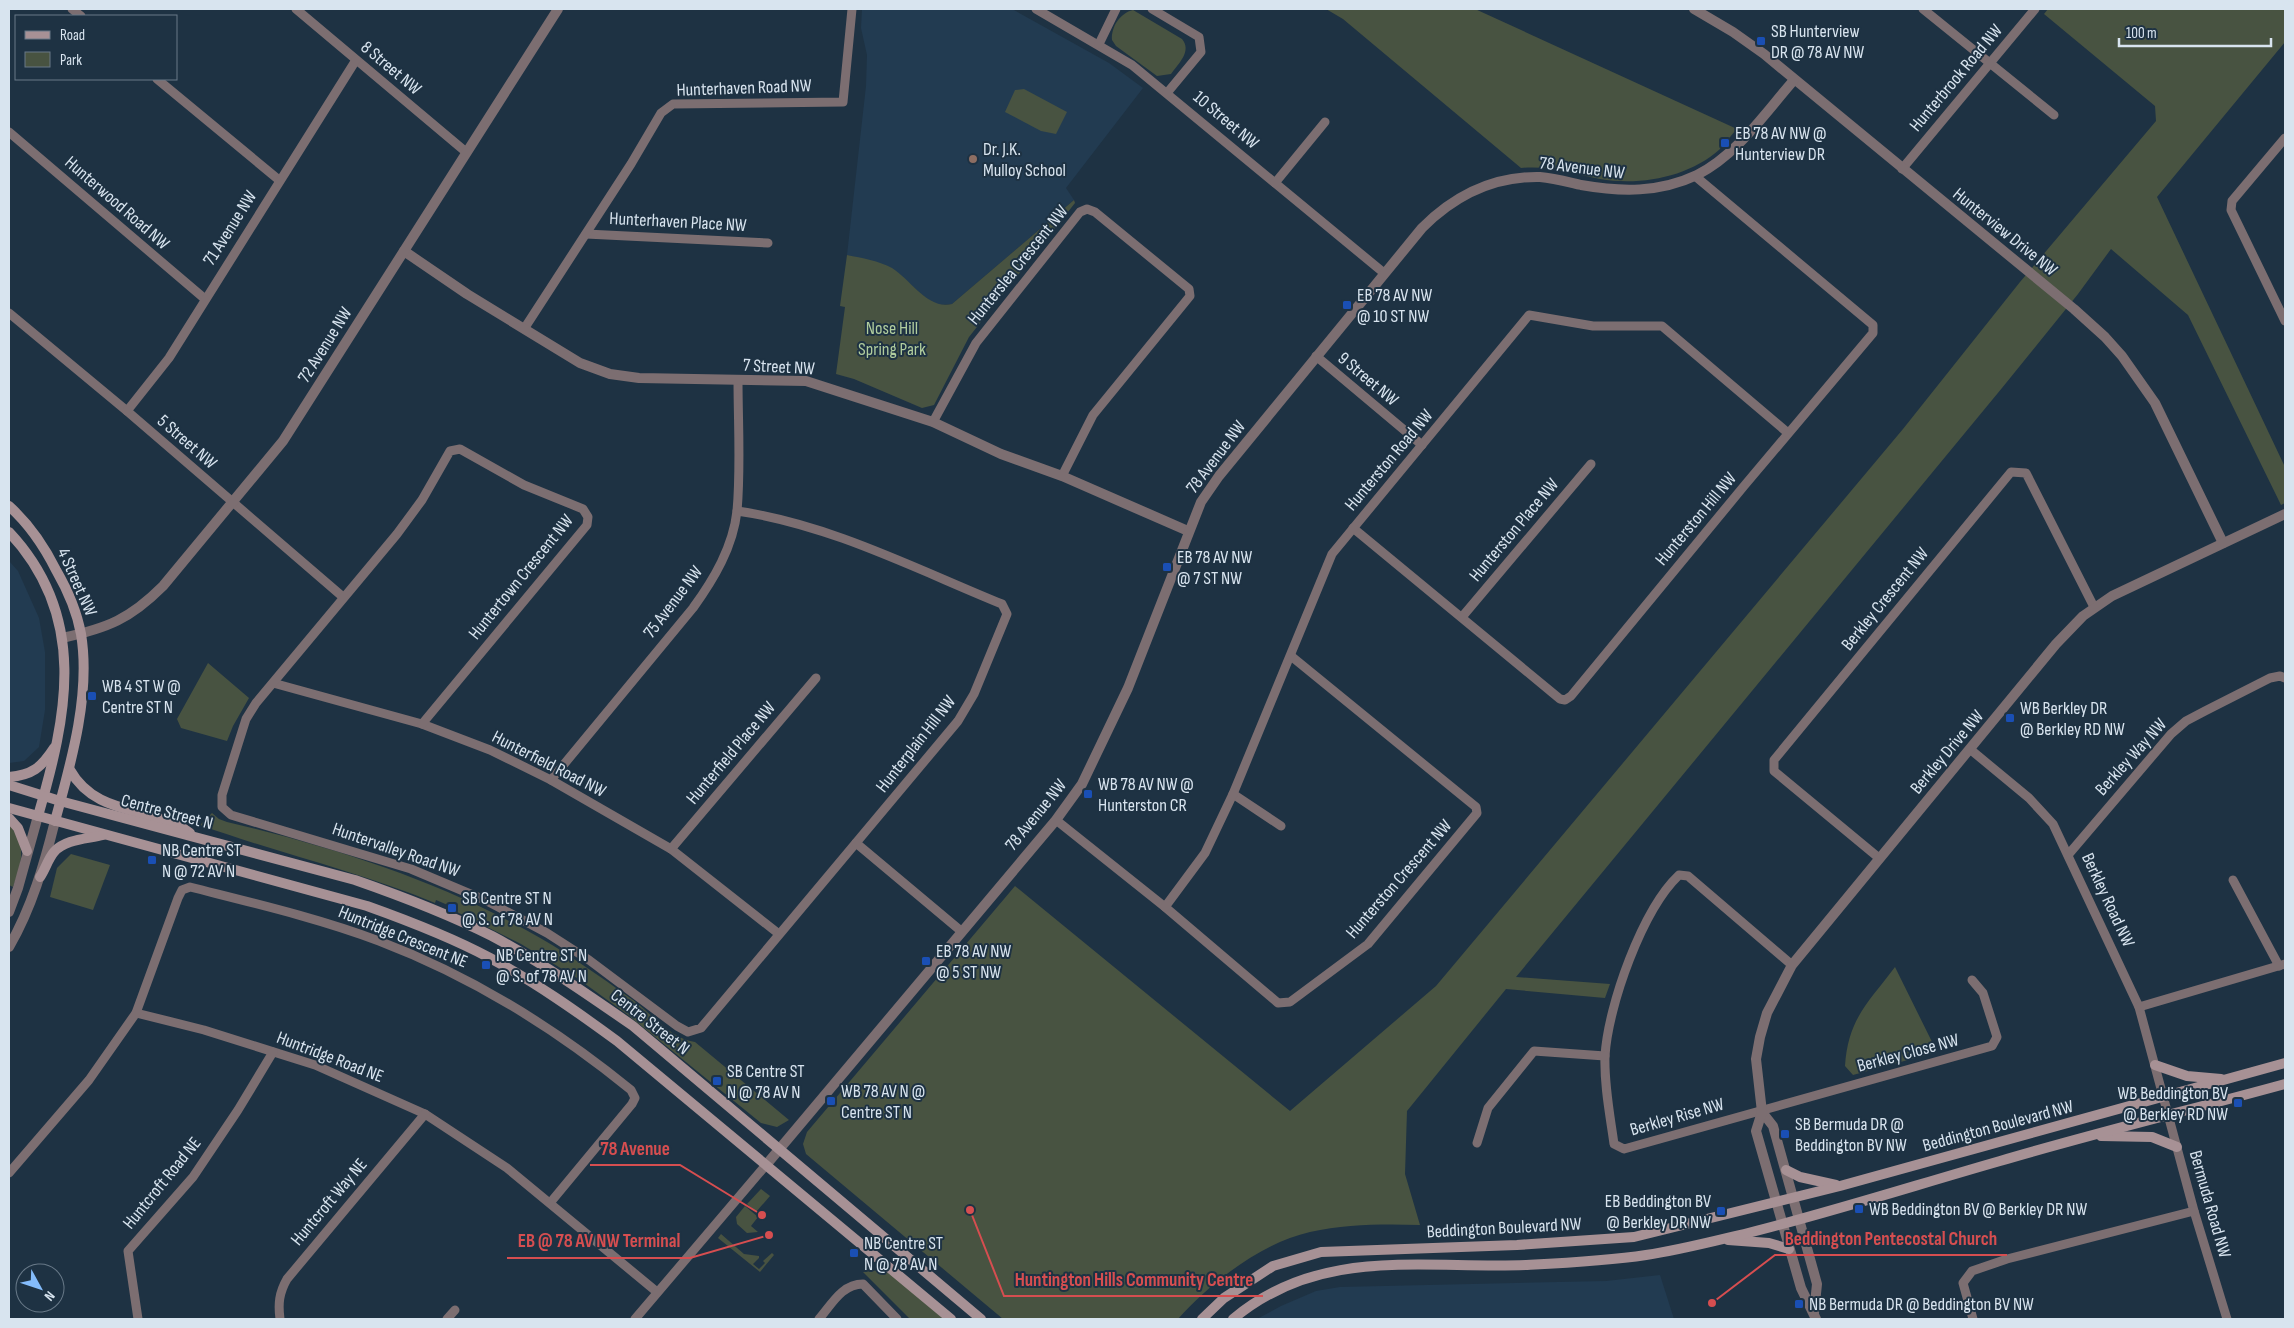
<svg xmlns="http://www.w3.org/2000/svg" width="2294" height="1328" viewBox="0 0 2294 1328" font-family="'Sofia Sans Condensed',sans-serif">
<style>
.built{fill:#223b51}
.green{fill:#485341}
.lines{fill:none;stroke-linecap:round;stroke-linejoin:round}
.minor{stroke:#7c6e71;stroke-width:9}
.tertiary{stroke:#7c6e71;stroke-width:10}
.secondary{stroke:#a79195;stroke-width:10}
.transit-dot{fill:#1a4fb4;stroke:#1e3243;stroke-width:2}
.education-dot{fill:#8d6e63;stroke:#1e3243;stroke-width:2}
.labels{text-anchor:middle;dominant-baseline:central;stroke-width:4;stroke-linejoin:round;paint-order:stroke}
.poi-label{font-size:18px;fill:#d8e4ef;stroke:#1e3243;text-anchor:start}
.street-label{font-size:18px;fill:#d8e4ef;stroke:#1e3243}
.park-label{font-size:18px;fill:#b1cd9e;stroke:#1e3243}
.leader{fill:none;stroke:#d64e50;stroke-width:2}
.callout-dot{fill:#d64e50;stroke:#1e3243;stroke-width:2}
.callout-label{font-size:19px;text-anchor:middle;font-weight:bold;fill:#d64e50;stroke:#1e3243;stroke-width:4;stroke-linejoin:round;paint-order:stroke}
</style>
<rect width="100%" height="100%" fill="#1e3243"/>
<g class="built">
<path d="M862,9H1012L1109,63L1143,88L1066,188L1074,200L952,304L939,305L931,302L890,268L847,255L866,86L867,55L861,28Z"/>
<path d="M9,561L18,571L39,618L45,652V710L39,747L24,761L9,763Z"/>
<path d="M1660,1275L1674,1319H1257L1281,1306L1316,1291L1340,1287L1606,1281Z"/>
</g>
<g class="green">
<path d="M1326,9H1475L1737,129C1731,135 1726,143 1720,149C1689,177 1641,186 1600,179C1574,174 1549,165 1521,168L1343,19Z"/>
<path d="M2048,9H2285V42L2157,197L2285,467V503L2281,505L2188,315L2111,249L2078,294L2002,388L1516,977L1610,984L1605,998L1506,989L1407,1111L1405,1174L1420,1225C1383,1224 1347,1224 1310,1232C1261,1243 1210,1283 1178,1319H1003L806,1154L803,1144L807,1132L1015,886L1290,1111L1436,986L1903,429L2020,282L2156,121L2155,106L2044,14Z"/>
<path d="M1133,10L1182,39C1192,51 1179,63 1171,74L1157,76L1116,46L1112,40C1111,27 1120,13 1133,10Z"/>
<path d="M1024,89L1067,112L1056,134L1041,131L1005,112L1015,90Z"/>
<path d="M1074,200L1075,203L969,337L934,405L922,408L854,379L836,374L845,307L840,306L847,255C862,258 879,261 892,268C911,280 928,310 952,304Z"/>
<path d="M208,663L249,698L233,726L227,741L181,728L177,719Z"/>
<path d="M212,813L219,819L227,822C330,846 433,879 526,930C563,950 598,975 633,1000C652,1014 671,1039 695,1042L789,1120L777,1127L761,1123L628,1015L577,978L521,944L457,912V909L436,900L435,903C358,871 278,853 200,825Z"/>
<path d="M9,824C27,846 22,862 13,887L9,885Z"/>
<path d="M71,854L110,865L93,910L50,897L57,868Z"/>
<path d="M1895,967L1937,1052L1853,1075L1845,1066C1848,1019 1868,1003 1895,967Z"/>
<path d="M761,1189L770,1196L756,1212L747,1204Z"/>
<path d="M745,1206L758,1217L751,1226L758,1232L747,1233L737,1224L736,1217Z"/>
<path d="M721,1234L744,1254L759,1256V1258L753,1264L759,1269L765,1263L763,1261L772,1253L774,1255L760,1272L718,1238Z"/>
<path d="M880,1270L891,1274L944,1319H910L863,1272Z"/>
</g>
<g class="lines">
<g class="minor">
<path d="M72,9L81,16"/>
<path d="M296,9L466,152"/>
<path d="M1036,9L1132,65L1384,273"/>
<path d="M1152,9L1199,37L1201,52L1167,93"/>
<path d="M1923,9L2054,115"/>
<path d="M1099,44L1116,9"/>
<path d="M157,79L279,180"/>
<path d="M9,132L205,299"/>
<path d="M2285,138L2232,201L2231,210L2285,321"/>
<path d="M1902,169L2035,9"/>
<path d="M1275,183L1325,122"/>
<path d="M586,234L768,243"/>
<path d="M9,313L127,411L343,597"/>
<path d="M524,329L631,164L661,113L673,104L843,102L852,9"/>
<path d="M1316,356L1422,445"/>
<path d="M127,411L169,358L356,60"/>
<path d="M933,422L976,343L1080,212L1087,209L1095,212L1189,289L1190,296L1093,415L1062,476"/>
<path d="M1353,528L1560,699L1565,700L1571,696L1744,486L1873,333V325L1695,176"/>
<path d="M1462,617L1591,464"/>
<path d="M273,683L422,724L490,750L551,780L671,849L779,934"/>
<path d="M422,724L587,525L588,517L583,509L524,485L460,449L450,451L422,500L397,534L256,703L246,719L222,795V807L231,815L411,869L487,901L547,933L589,960L677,1026L688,1032L701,1028L958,721L974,694L1007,614L1002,604C916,569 829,524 737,511"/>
<path d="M1971,750L2029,798L2053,824L2139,1007L2194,1211L2227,1319"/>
<path d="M551,780L693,608C714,579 733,547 737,511C741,468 738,423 738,380"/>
<path d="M1233,794L1281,826"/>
<path d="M1056,820L1165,907L1278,1003L1290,1002L1368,944L1477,813L1476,807L1291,656"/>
<path d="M856,843L961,931"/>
<path d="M671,849L816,678"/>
<path d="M2068,855L2171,734L2186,721L2205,711L2270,678L2280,676L2285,678"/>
<path d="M1879,858L1774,771V760L2011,472L2026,473L2094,607"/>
<path d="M2233,880L2279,966"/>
<path d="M1165,907L1205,853L1233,794L1332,554L1529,315L1593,326H1662L1788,433"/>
<path d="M1792,965L1688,876L1679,875C1642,910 1608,1006 1605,1056C1604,1085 1610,1115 1614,1144L1624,1149L1992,1046L1997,1037L1983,993L1972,980"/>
<path d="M2139,1007L2285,964"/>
<path d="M136,1013L204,1030L315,1065L425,1114L507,1168L657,1292"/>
<path d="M1477,1143L1488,1108L1534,1051L1605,1056"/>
<path d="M9,1173L89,1080L136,1013L178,898L182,890L190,887C253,903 318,918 379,941C471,976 555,1028 631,1090L635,1098L632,1104L550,1203"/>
<path d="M138,1319L128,1251L193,1177L238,1110L273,1052"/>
<path d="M280,1319C278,1304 279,1293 287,1279L425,1114"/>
<path d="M447,1319L455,1310"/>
<path d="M635,1319L766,1165"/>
<path d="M819,1319C832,1304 842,1284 863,1284L897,1319"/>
<path d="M1973,1319L1963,1283L1972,1271L2007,1259L2194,1211"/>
</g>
<g class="tertiary">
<path d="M1694,9L1733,32L1764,54L2074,309L2105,337L2122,356L2155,403L2223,543"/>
<path d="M404,251L467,294L580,363L610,374L639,378L806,381L933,422L1001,454L1062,476L1188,531"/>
<path d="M62,638C108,628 130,619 163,586L283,441L558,9"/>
<path d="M9,912L18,888L38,816"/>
<path d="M9,947C32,907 44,865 55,821"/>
<path d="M1762,1112L1773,1126L1817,1284L1814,1313"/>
<path d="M766,1165L1056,820L1082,784L1128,688L1201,502L1219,476L1422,228C1454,196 1493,176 1540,177C1554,178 1568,182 1581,185C1621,192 1659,193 1697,175C1737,155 1765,113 1794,80"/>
<path d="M1816,1319L1801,1288L1756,1131L1762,1112L1756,1059L1760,1037L1767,1013L1792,965L2056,644L2083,616L2112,596L2285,514"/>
</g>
<g class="secondary">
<path d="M9,506C29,524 44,546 56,570C67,589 77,612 81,634C91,694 71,763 55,821"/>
<path d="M9,532C89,617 67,716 38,816"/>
<path d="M70,770C97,818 152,805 190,833"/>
<path d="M9,777C32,775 41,768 54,748"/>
<path d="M9,785L60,801L355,880C401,896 448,914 492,936C541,962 587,994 633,1026L981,1319"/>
<path d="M9,808L367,906C409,921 451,937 490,958C535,982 576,1011 617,1041L951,1319"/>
<path d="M9,818L18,828L27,851"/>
<path d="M40,877C45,870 48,859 54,852C65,839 88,839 103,835"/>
<path d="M2155,1065L2187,1076L2221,1079"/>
<path d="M2101,1136L2152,1137L2177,1147"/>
<path d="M1786,1170L1800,1177L1836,1185"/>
<path d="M1728,1240L1769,1243L1789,1249"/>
<path d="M1202,1319L1224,1298L1273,1266L1321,1252L1517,1245L1634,1237L1840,1186L2285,1063"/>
<path d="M1233,1319C1320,1246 1421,1269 1526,1265C1565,1263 1607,1261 1646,1255C1680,1250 1714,1241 1748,1233C1832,1212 1916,1185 2000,1161C2095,1133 2190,1110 2285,1084"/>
</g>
</g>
<g class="transit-dot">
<rect x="1756" y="36" width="10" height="10" rx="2.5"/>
<rect x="1720" y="138" width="10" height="10" rx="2.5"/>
<rect x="1342" y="300" width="10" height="10" rx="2.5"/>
<rect x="1162" y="562" width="10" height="10" rx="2.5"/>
<rect x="87" y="691" width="10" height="10" rx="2.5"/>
<rect x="2005" y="713" width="10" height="10" rx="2.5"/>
<rect x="1083" y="789" width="10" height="10" rx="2.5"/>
<rect x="147" y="855" width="10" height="10" rx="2.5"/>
<rect x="447" y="903" width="10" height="10" rx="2.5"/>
<rect x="921" y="956" width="10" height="10" rx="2.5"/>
<rect x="481" y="960" width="10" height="10" rx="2.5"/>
<rect x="712" y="1076" width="10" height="10" rx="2.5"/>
<rect x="826" y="1096" width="10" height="10" rx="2.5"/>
<rect x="2233" y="1098" width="10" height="10" rx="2.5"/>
<rect x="1780" y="1129" width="10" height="10" rx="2.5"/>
<rect x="1854" y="1204" width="10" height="10" rx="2.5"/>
<rect x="1716" y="1206" width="10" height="10" rx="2.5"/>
<rect x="849" y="1248" width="10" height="10" rx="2.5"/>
<rect x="1794" y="1299" width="10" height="10" rx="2.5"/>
</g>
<circle class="education-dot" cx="973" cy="159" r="5"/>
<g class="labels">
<g class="poi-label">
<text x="1771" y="31">SB Hunterview<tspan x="1771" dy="21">DR @ 78 AV NW</tspan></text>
<text x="1735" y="133">EB 78 AV NW @<tspan x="1735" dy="21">Hunterview DR</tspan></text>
<text x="983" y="149">Dr. J.K.<tspan x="983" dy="21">Mulloy School</tspan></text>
<text x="1357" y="295">EB 78 AV NW<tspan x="1357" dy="21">@ 10 ST NW</tspan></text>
<text x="1177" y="557">EB 78 AV NW<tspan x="1177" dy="21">@ 7 ST NW</tspan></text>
<text x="102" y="686">WB 4 ST W @<tspan x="102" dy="21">Centre ST N</tspan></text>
<text x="2020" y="708">WB Berkley DR<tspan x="2020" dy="21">@ Berkley RD NW</tspan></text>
<text x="1098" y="784">WB 78 AV NW @<tspan x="1098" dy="21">Hunterston CR</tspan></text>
<text x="162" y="850">NB Centre ST<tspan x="162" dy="21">N @ 72 AV N</tspan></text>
<text x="462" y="898">SB Centre ST N<tspan x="462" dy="21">@ S. of 78 AV N</tspan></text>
<text x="936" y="951">EB 78 AV NW<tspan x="936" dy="21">@ 5 ST NW</tspan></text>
<text x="496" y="955">NB Centre ST N<tspan x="496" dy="21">@ S. of 78 AV N</tspan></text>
<text x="727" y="1071">SB Centre ST<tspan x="727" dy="21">N @ 78 AV N</tspan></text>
<text x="841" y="1091">WB 78 AV N @<tspan x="841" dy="21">Centre ST N</tspan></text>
<text x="2228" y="1093" text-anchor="end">WB Beddington BV<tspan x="2228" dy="21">@ Berkley RD NW</tspan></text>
<text x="1795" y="1124">SB Bermuda DR @<tspan x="1795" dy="21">Beddington BV NW</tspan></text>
<text x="1711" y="1201" text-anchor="end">EB Beddington BV<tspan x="1711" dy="21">@ Berkley DR NW</tspan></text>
<text x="1869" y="1209">WB Beddington BV @ Berkley DR NW</text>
<text x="864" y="1243">NB Centre ST<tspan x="864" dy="21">N @ 78 AV N</tspan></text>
<text x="1809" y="1304">NB Bermuda DR @ Beddington BV NW</text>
</g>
<g class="street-label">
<text transform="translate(391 68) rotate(40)">8 Street NW</text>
<text transform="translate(1956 78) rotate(-50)">Hunterbrook Road NW</text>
<text transform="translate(744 88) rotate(-2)">Hunterhaven Road NW</text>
<text transform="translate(1226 120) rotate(40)">10 Street NW</text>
<text transform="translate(1582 168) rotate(7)">78 Avenue NW</text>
<text transform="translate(117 203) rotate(41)">Hunterwood Road NW</text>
<text transform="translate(678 222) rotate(3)">Hunterhaven Place NW</text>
<text transform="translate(230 228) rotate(-58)">71 Avenue NW</text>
<text transform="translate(2005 232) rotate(39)">Hunterview Drive NW</text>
<text transform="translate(1018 265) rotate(-51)">Hunterslea Crescent NW</text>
<text transform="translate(325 345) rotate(-58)">72 Avenue NW</text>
<text transform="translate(779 367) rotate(3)">7 Street NW</text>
<text transform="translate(1368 379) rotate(40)">9 Street NW</text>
<text transform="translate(187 442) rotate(41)">5 Street NW</text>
<text transform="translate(1216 457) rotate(-53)">78 Avenue NW</text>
<text transform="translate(1389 460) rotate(-50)">Hunterston Road NW</text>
<text transform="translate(1696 519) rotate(-50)">Hunterston Hill NW</text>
<text transform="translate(1514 530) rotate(-50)">Hunterston Place NW</text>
<text transform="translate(521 577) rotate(-51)">Huntertown Crescent NW</text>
<text transform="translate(77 582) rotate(66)">4 Street NW</text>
<text transform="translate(1885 599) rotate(-51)">Berkley Crescent NW</text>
<text transform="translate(673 602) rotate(-53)">75 Avenue NW</text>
<text transform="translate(916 744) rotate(-52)">Hunterplain Hill NW</text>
<text transform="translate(1947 752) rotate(-50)">Berkley Drive NW</text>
<text transform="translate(731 753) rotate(-50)">Hunterfield Place NW</text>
<text transform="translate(2131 757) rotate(-48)">Berkley Way NW</text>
<text transform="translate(549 764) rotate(27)">Hunterfield Road NW</text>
<text transform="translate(167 812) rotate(15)">Centre Street N</text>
<text transform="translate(1036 815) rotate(-51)">78 Avenue NW</text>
<text transform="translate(396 850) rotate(19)">Huntervalley Road NW</text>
<text transform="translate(1399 879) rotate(-49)">Hunterston Crescent NW</text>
<text transform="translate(2108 900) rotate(65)">Berkley Road NW</text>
<text transform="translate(403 937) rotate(22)">Huntridge Crescent NE</text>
<text transform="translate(650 1022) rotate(38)">Centre Street N</text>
<text transform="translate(1908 1053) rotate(-15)">Berkley Close NW</text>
<text transform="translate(330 1057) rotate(21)">Huntridge Road NE</text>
<text transform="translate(1677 1117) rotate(-16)">Berkley Rise NW</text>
<text transform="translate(1998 1126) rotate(-15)">Beddington Boulevard NW</text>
<text transform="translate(162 1183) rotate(-51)">Huntcroft Road NE</text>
<text transform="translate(329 1202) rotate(-50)">Huntcroft Way NE</text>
<text transform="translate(2210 1204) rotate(74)">Bermuda Road NW</text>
<text transform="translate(1504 1228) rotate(-3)">Beddington Boulevard NW</text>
</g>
<g class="park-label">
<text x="892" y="328">Nose Hill<tspan x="892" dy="21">Spring Park</tspan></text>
</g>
</g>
<path class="leader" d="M762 1215L680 1165H590M1712 1303L1775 1255H2007M769 1235L690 1258H507M970 1210L1004 1296H1263"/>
<g class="callout-dot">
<circle cx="762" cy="1215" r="5"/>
<circle cx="1712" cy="1303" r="5"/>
<circle cx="769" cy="1235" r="5"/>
<circle cx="970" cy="1210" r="5"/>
</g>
<g class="callout-label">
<text x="635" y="1155">78 Avenue</text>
<text x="1891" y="1245">Beddington Pentecostal Church</text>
<text x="599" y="1247">EB @ 78 AV NW Terminal</text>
<text x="1134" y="1286">Huntington Hills Community Centre</text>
</g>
<rect width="2294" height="1328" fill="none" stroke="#d8e4ef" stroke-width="20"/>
<rect x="15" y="15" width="162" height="65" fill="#1e3243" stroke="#687988"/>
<rect x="25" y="31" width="25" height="8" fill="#a79195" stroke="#687988"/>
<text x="60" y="40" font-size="15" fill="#d8e4ef">Road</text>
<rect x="25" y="52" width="25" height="15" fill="#485341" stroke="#687988"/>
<text x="60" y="65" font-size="15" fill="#d8e4ef">Park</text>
<g transform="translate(40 1288) rotate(130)"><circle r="24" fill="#1e3243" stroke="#687988"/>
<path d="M0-4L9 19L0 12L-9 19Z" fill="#84bcfb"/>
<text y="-8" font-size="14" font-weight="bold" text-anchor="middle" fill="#d8e4ef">N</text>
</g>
<path d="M2119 38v8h152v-8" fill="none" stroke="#d8e4ef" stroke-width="2.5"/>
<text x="2126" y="38" font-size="15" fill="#d8e4ef" stroke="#1e3243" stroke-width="4" paint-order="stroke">100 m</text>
</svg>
